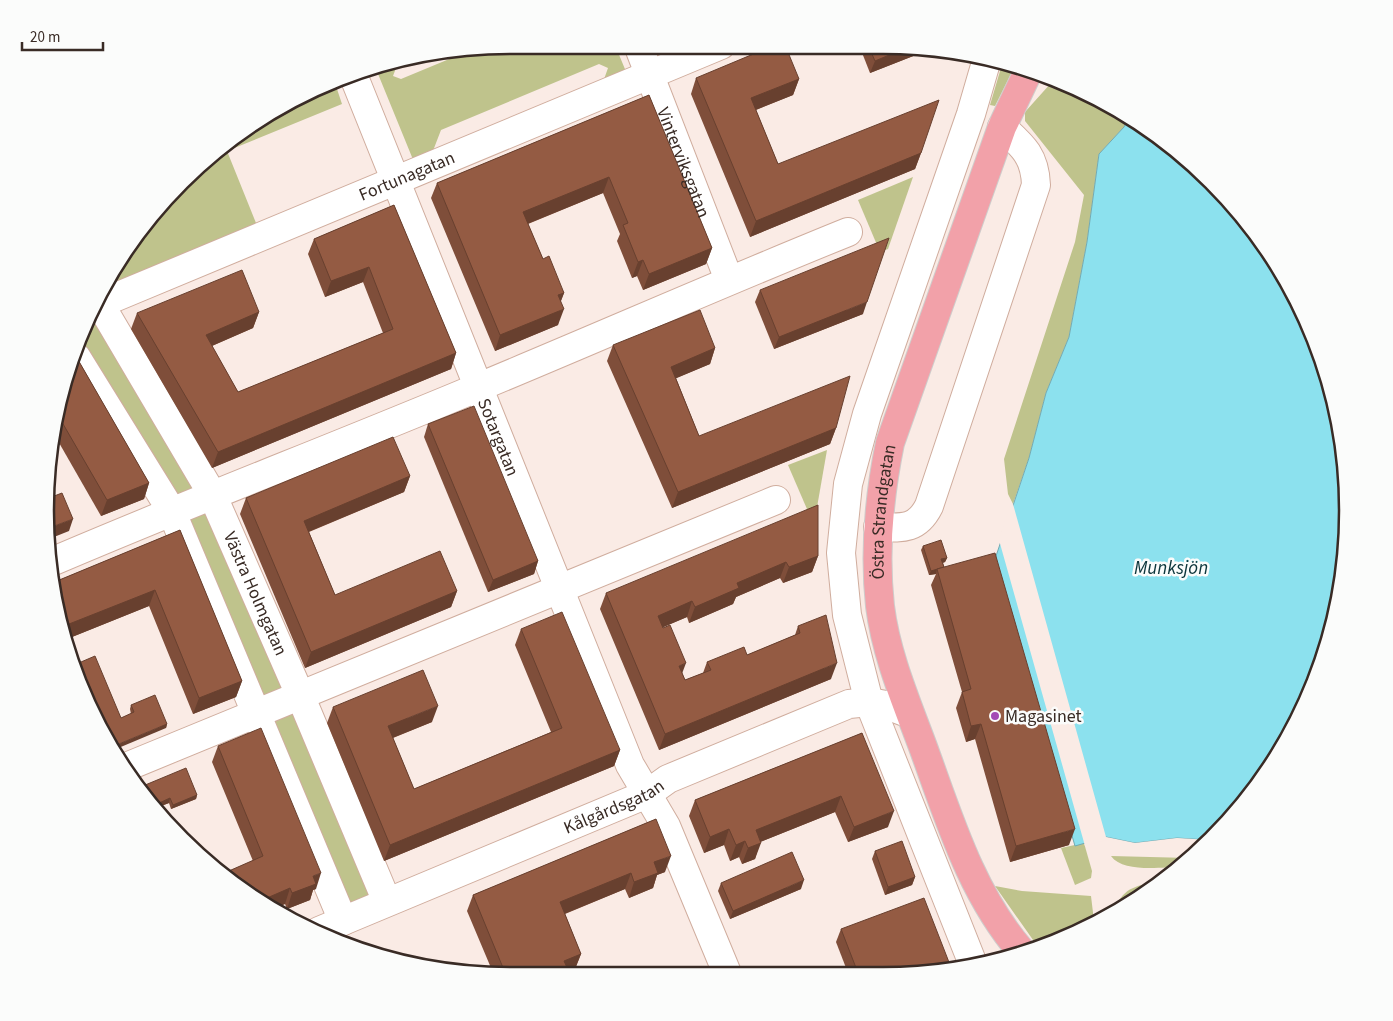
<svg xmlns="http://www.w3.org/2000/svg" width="1393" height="1021" viewBox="0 0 1393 1021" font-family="'Source Sans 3',sans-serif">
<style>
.green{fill:#bfc38c}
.water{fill:#8ce1ee;stroke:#73aab2}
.pier{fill:#faebe5}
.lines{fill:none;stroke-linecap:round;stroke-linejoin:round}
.minor-casing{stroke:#d0ad9e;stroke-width:30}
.major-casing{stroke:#cfcccb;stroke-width:30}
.minor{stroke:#fff;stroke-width:28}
.major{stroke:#f2a1a9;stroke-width:28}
.wall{fill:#7f4e3a}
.shaded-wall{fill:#68402f}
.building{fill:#945b43;stroke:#68402f}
.poi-dot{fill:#a44ab6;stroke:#fbfcfb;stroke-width:2}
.labels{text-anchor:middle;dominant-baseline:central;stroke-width:5;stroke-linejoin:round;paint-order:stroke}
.street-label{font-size:18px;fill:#392b25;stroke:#fbfcfb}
.poi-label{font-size:18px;fill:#392b25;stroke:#fbfcfb;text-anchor:start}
.water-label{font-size:19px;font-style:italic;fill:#0c353b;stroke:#fbfcfb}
.rim{fill:none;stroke:#392b25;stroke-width:2.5}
</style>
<rect width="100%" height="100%" fill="#faebe5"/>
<g class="green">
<path d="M511,45H615L627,74L602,85L608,68L599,64L441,130L431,156L414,162L376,69L377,67L399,60L393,76L401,79L471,50Z"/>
<path d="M1003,61L1015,66L995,106L990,105Z"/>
<path d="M1051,83L1129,118L1124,127L1099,154L1087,242L1069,337L1046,393L1029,458L1013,504L1008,494L1004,459L1075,242L1084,195L1025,121V112Z"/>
<path d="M336,86L342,104L227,151L258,228L105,287L161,203L252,123Z"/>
<path d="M913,177L888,249L880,252L858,200Z"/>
<path d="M91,312L204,503L375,902L351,912L182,513L81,345Z"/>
<path d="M827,450L816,513L810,516L788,465Z"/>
<path d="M1084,843L1092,871L1091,878L1075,885L1061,848Z"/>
<path d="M1111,856L1189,858L1180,867C1161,867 1123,873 1111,856Z"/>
<path d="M1160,883L1115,909C1123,887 1139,884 1160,883Z"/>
<path d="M995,886L1022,891L1091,896L1094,921L1061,940L1038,947Z"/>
</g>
<path class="water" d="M1129,118L1141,123L1252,227L1300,304L1332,390L1347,480L1344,571L1323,660L1286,743L1233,817L1209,840L1177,838L1135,843L1106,837L1075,846L993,565L1029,458L1046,393L1069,337L1087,242L1099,154L1124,127Z"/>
<path class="pier" d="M1013,504L1106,837L1135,843L1177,838L1209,840L1206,842L1177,840L1135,846L1106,840L1085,846L999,540L1010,505Z"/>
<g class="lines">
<g class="minor-casing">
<g id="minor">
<path id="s1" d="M638,45L729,280"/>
<path id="s2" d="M354,77L630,765L666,826L727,973"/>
<path id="s3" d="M97,299L212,494L300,695L387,902"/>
<path id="s4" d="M92,307L721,45"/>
<path d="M77,358L171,510L343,921"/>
<path d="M878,527C902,528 917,530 929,506L1036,185C1035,156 1023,146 1002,127"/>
<path d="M49,563C191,502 336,447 479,387C602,336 724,282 848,232"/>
<path d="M126,767L776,500"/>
<path id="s5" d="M319,931L647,794L668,779L849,704L869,702L886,705L910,714"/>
<path d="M973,964L869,702L847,615L841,553L848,484L867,414L971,114L987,59"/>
</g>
</g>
<g class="major-casing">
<g id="major">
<path id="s6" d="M1021,951C971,893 949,818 923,747C906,701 886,655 880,606C874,551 879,497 890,443L1002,127L1028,72"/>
</g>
</g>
<use href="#minor" class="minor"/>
<use href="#major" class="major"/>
</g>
<g class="wall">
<path d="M859,45H883L926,51L870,73Z"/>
<path d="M696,78L799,79L793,95L756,110L778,164L921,153L915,169L750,237L691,94Z"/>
<path d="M649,95L712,248L706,264L643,290L637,276L632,278L617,241L620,234L603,193L528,224L543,259L564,293L561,301L558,325L495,351L431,198L437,183Z"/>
<path d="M394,205L456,353L451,369L212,468L131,329L137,313L259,312L253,328L212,346L238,392L383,333L363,282L325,297L308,254L314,239Z"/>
<path d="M760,290L863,314L774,349L755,302Z"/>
<path d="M613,345L715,348L710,364L676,378L699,436L836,428L830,444L672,508L607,361Z"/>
<path d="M77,358L149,483L144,499L101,516L54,434Z"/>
<path d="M428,424L538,561L534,574L488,592L424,437Z"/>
<path d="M410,476L404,492L309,532L335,595L457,591L451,607L305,668L240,514L246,498Z"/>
<path d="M180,530L242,681L236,697L193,714L149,606L67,639L52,583Z"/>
<path d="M923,546L947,558L945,562L943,563L944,567L1069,845L1010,862L975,739L966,742L956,708L962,692L931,585L936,574L929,575L921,550Z"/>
<path d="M818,556L812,572L783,583L780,578L736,597L733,604L689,623L687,617L663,627L685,680L703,673L707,662L747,655L795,635L798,626L831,679L659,750L600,609L606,593Z"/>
<path d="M521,629L620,750L614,766L384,861L327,723L333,707L432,722L393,738L414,789L551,732L515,645Z"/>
<path d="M131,705L167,724L166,728L121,718L131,714L130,709Z"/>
<path d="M862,733L888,827L848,842L835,812L760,842L755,859L742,864L739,857L730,861L724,845L704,853L689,816L695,800Z"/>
<path d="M218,746L316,889L313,890L310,900L287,909L285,904L272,909L222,874L253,861L212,762Z"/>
<path d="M141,794L197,795L196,799L171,809L169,803L158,807Z"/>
<path d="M656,819L665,872L657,875L653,888L629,898L625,889L565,914L581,954L575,969L569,972L570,974L494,975L467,911L473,895Z"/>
<path d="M875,851L915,877L912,885L885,895L872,859Z"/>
<path d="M721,883L801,889L730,919L718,891Z"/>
<path d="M841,929L944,972L848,973L836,942Z"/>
</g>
<g class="shaded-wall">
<path d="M906,48L926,51L870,73L875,61Z"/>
<path d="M799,79L793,95L745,114L751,98Z"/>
<path d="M921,153L915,169L750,237L756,221Z"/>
<path d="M609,177L603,193L517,228L523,212Z"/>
<path d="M712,248L706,264L643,290L649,274Z"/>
<path d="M643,260L637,276L632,278L638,262Z"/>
<path d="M369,267L363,282L325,297L331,281Z"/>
<path d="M564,293L558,308V295Z"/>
<path d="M867,302L863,314L774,349L779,337Z"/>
<path d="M564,309L558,325L495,351L500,335Z"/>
<path d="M259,312L253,328L200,351L206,335Z"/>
<path d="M715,348L710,364L665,383L671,367Z"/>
<path d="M456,353L451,369L212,468L218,452Z"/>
<path d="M836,428L830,444L672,508L678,492Z"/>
<path d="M410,476L404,492L298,536L304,521Z"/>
<path d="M149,483L144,499L101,516L107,500Z"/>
<path d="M73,519L69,531L49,539V528Z"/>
<path d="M818,556L812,572L783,583L789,567Z"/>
<path d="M947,558L945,562L940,563L941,559Z"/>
<path d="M538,561L534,574L488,592L493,580Z"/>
<path d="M786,562L780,578L736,597L733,604L689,623L695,607L737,583Z"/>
<path d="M944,567L937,569L936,574L929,575L931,571Z"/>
<path d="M155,590L149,606L67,639L64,626Z"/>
<path d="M457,591L451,607L305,668L311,652Z"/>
<path d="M692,601L687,617L652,632L658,616Z"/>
<path d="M686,663L680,679L679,666Z"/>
<path d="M837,663L831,679L659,750L665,734Z"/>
<path d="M242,681L236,697L193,714L199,698Z"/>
<path d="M438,706L432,722L382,742L388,726Z"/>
<path d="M167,724L166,728L116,749L114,746Z"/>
<path d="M981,724L975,739L966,742L971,726Z"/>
<path d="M620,750L614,766L384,861L390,845Z"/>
<path d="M197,795L196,799L171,809L173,805Z"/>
<path d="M841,796L835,812L750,846L756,830Z"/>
<path d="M170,798L169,803L156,808L157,804Z"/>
<path d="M894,811L888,827L848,842L854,827Z"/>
<path d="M729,829L724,845L704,853L710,837Z"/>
<path d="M1075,829L1069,845L1010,862L1016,846Z"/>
<path d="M745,841L739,857L730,861L736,845Z"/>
<path d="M761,843L755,859L742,864L748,848Z"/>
<path d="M671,856L665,872L657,875L653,888L629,898L634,882L654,862Z"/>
<path d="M321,873L316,889L313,890L310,900L287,909L292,893L313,876Z"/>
<path d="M631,873L625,889L554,918L560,902Z"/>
<path d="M915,877L912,885L885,895L888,887Z"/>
<path d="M804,880L801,889L730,919L733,911Z"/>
<path d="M290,888L285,904L272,909L260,901Z"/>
<path d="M581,954L575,969L563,974L564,961Z"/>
</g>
<g class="building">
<path d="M775,45H785L799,79L751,98L778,164L939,100L921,153L756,221L696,78Z"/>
<path d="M868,45H883L906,48L875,61Z"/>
<path d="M649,95L712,248L649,274L643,260L638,262L623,225L628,223L609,177L523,212L543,259L549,256L564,293L558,295L564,309L500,335L437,183Z"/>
<path d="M394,205L456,353L218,452L137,313L242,270L259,312L206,335L238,392L393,329L369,267L331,281L314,239Z"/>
<path d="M889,238L867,302L779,337L760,290Z"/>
<path d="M700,310L715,348L671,367L699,436L850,376L836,428L678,492L613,345Z"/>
<path d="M77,358L149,483L107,500L59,417Z"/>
<path d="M474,406L538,561L493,580L428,424Z"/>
<path d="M393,437L410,476L304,521L335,595L440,551L457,591L311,652L246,498Z"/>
<path d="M62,493L73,519L49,528V498Z"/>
<path d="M818,505V556L789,567L786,562L737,583L739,588L695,607L692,601L658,616L663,628L670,625L686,663L679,666L685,680L711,670L707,662L744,647L747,655L800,633L798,626L826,615L837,663L665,734L606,593Z"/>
<path d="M180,530L242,681L199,698L155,590L64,626L52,583Z"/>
<path d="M941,540L947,558L941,559L944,567L931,571L923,546Z"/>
<path d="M995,553L1075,829L1016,846L981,724L971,726L962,692L971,689L937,569Z"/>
<path d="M562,612L620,750L390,845L333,707L423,670L438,706L388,726L414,789L562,728L521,629Z"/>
<path d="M95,656L121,718L134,712L131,705L155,695L167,724L114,746L80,688L74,665Z"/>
<path d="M261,728L321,873L313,876L316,884L292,893L290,888L260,901L222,874L263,856L218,746Z"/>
<path d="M862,733L894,811L854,827L841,796L756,830L761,843L748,848L745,841L736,845L729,829L710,837L695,800Z"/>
<path d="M186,768L197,795L173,805L170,798L157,804L162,816L141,794L138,788Z"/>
<path d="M656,819L671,856L654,862L658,873L634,882L631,873L560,902L581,954L564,961L570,974L506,975L473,895Z"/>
<path d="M902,841L915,877L888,887L875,851Z"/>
<path d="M792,852L804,880L733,911L721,883Z"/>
<path d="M924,898L952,970L944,972L858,973L841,929Z"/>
</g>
<circle class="poi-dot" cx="995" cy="716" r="5"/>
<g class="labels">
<g class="street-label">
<text stroke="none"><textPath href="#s1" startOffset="126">Vinterviksgatan</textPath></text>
<text stroke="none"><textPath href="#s4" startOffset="341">Fortunagatan</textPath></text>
<text stroke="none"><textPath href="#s2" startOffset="388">Sotargatan</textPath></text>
<text stroke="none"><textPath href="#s6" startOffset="470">Östra Strandgatan</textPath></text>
<text stroke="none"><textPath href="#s3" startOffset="335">Västra Holmgatan</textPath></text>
<text stroke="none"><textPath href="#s5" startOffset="320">Kålgårdsgatan</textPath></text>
</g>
<g class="poi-label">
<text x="1005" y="716">Magasinet</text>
</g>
<g class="water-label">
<text x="1171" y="568">Munksjön</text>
</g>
</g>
<path d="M0 0H1393V1021H0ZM510 54H883A456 456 0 0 1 1339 510V511A456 456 0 0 1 883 967H510A456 456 0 0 1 54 511V510A456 456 0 0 1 510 54Z" fill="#fbfcfb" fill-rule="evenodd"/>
<path class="rim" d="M510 54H883A456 456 0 0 1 1339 510V511A456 456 0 0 1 883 967H510A456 456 0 0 1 54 511V510A456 456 0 0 1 510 54Z"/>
<path d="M22 42v8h81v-8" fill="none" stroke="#392b25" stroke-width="2.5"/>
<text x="30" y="42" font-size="15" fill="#392b25" stroke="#fbfcfb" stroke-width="4" paint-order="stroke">20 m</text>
</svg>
